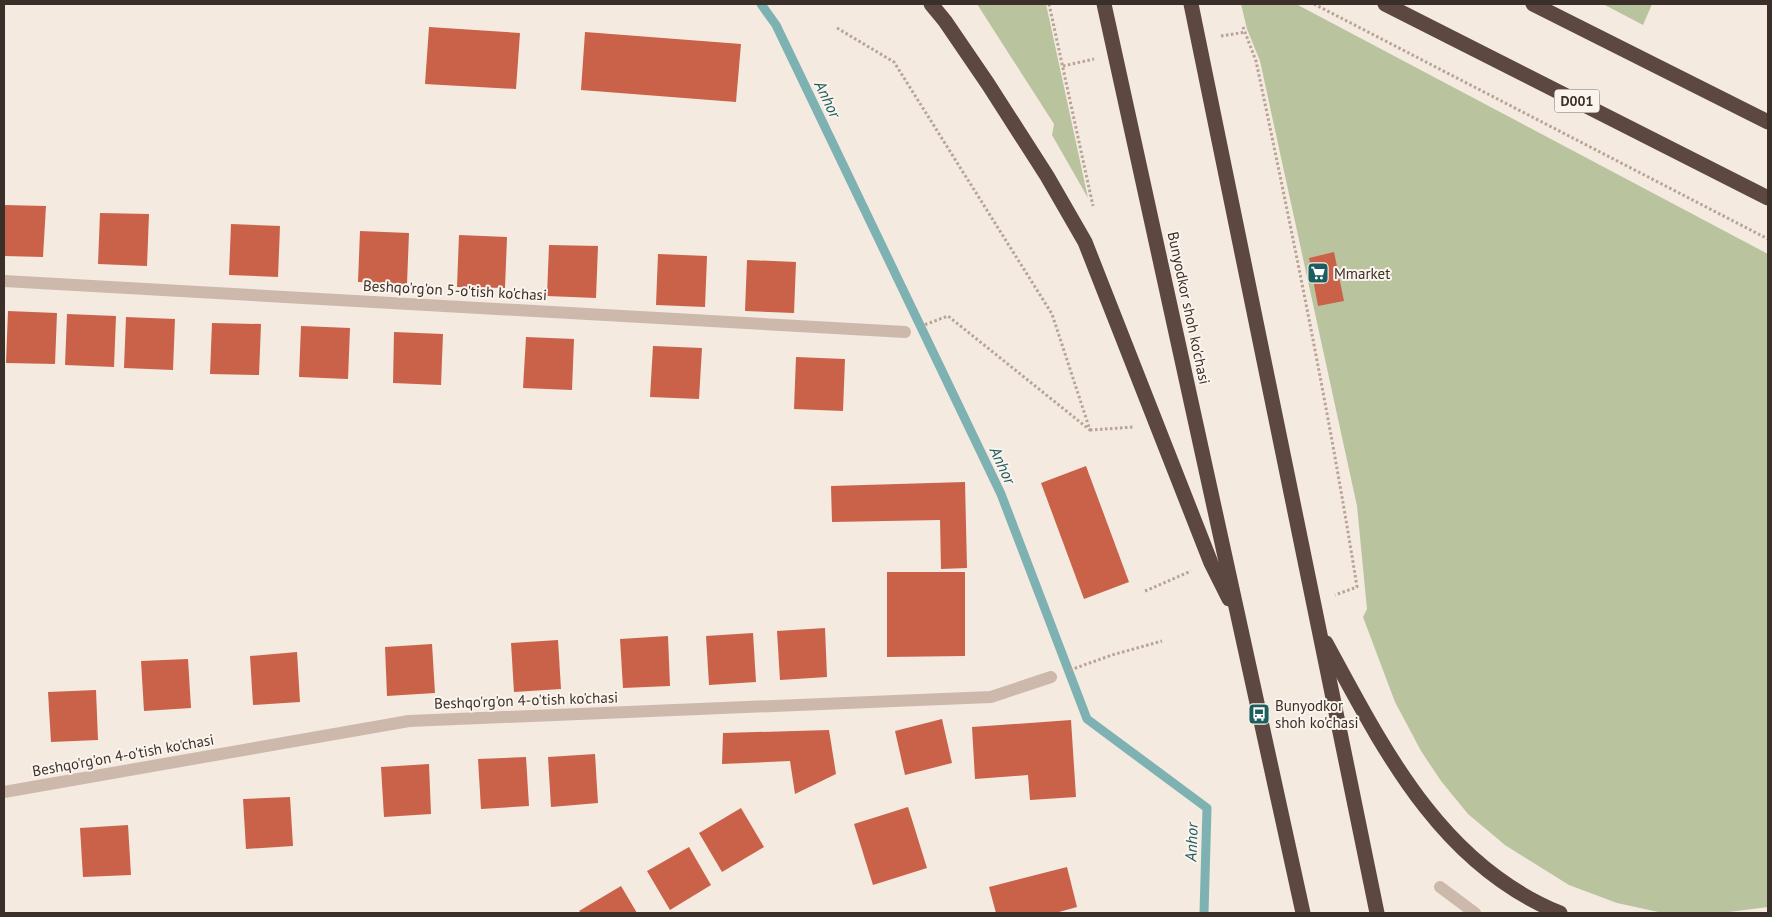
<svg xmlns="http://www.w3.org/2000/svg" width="1772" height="917" viewBox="0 0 1772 917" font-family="'PT Sans',sans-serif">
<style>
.green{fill:#b9c49f}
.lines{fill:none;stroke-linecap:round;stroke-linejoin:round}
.stream{stroke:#7eb2b2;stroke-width:9}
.building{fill:#c96249}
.path{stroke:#b9a395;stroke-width:3;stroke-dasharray:2.5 2.5;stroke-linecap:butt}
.minor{stroke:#cdb9ab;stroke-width:12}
.highway{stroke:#5c4841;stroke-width:15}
.labels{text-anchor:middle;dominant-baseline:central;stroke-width:4;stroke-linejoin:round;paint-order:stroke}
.shield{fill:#fbf4ed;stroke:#756a64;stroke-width:1}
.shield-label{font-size:14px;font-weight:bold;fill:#3b2f2a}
.poi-label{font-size:15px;fill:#3b2f2a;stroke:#fbf4ed;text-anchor:start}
.street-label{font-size:15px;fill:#3b2f2a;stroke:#fbf4ed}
.water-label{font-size:16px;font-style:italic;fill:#1e5d5e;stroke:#fbf4ed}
</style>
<rect width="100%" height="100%" fill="#f4eae0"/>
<g class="green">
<path d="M977,4H1046L1088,198L1052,135L1054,124Z"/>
<path d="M1241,4H1296L1768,254V907L1721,913H1663L1617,903L1569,885L1505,845L1468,814L1441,781L1421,751L1395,702L1363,617L1367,609L1357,506L1260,61L1247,29Z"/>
<path d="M1603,4H1652L1643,25Z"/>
</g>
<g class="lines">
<path class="stream" d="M761,4L776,25L1001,494L1087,719L1207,808L1204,913"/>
</g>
<g class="building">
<path d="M429,27L520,33L516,89L425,84Z"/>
<path d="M585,32L741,44L736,102L581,90Z"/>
<path d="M4,205L46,206L43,257L4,256Z"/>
<path d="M100,213L149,214L147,266L98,264Z"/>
<path d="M231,224L280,226L278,277L229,275Z"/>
<path d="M360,231L409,233L407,284L358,282Z"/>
<path d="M459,235L507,237L505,288L457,287Z"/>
<path d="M549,245L598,246L596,298L547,296Z"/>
<path d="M1334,252L1344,301L1318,306L1309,258Z"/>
<path d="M658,254L707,256L705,307L656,305Z"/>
<path d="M747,260L796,262L794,313L745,311Z"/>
<path d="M8,311L57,313L55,364L6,363Z"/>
<path d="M67,314L116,316L114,367L65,365Z"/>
<path d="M126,317L175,319L173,370L124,368Z"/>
<path d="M212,323L261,324L259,375L210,374Z"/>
<path d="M301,326L350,328L348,379L299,377Z"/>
<path d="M394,332L443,334L441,385L393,383Z"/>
<path d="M526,337L574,339L572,390L523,388Z"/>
<path d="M653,346L702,348L699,399L650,397Z"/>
<path d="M796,357L845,359L843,411L794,409Z"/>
<path d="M1086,466L1129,582L1084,599L1041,483Z"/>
<path d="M965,482L967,568L941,569L940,520L832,522L831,486Z"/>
<path d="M887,572H965V656L887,657Z"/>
<path d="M825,628L827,677L780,680L777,631Z"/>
<path d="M753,633L756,682L709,685L706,636Z"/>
<path d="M668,636L670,686L623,688L620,639Z"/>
<path d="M558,640L561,689L514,692L511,643Z"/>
<path d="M432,644L435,693L387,696L385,647Z"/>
<path d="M297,652L300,702L253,705L250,656Z"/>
<path d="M188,659L191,708L144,711L141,661Z"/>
<path d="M96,690L98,740L51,742L48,692Z"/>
<path d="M942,719L952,763L905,775L895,731Z"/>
<path d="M1071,720L1076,797L1030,800L1028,775L975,779L972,727Z"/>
<path d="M829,730L836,774L795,794L790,761L722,764L723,733Z"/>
<path d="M595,754L598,803L551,807L548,757Z"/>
<path d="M526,757L529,806L481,809L478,759Z"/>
<path d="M429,764L431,814L384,817L381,767Z"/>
<path d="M290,797L293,846L246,849L243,799Z"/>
<path d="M908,807L927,868L873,885L854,824Z"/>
<path d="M741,808L764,847L722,872L699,833Z"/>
<path d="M128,825L131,875L83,877L80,828Z"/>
<path d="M689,847L711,885L670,910L647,871Z"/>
<path d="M1067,867L1077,907L1059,912L1060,913H996L989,887Z"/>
<path d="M621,886L637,913H581L579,911Z"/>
</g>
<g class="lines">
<g class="path">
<path d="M1049,4L1093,206"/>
<path d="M1314,4L1768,239"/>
<path d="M1243,27L1256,61C1293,236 1329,411 1357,587L1335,595"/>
<path d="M837,28L894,62L1052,314L1090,430L948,316L924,325"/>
<path d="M1221,36L1246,32"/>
<path d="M1063,66L1094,59"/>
<path d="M1090,430L1134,427"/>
<path d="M1145,591L1191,571"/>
<path d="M1070,670L1112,655L1162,641"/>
</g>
<g class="minor">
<path d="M4,281L905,332"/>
<path d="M4,792L409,721L991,697L1051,677"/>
<path d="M1440,887L1475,913"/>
</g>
<g class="highway">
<path d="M931,4L945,21L988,84L1047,176L1085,242L1211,563L1229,599"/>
<path d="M1104,4L1303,913"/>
<path d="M1191,4L1377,913"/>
<path d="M1385,4L1768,198"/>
<path d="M1533,4L1768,122"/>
<path d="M1326,643C1384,750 1441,865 1560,913"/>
</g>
</g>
<defs>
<g id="supermarket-square" transform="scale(1.125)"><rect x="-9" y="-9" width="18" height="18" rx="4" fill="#1e5d5e" stroke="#fbf4ed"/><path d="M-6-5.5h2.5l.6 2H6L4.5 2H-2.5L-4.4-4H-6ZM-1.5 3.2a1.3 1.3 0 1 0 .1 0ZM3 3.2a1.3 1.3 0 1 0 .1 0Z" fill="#fff"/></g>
<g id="bus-square" transform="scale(1.125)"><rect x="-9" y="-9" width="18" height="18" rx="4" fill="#1e5d5e" stroke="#fbf4ed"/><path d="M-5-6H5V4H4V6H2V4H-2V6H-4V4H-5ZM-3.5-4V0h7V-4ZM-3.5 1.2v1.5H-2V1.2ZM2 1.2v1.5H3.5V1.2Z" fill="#fff"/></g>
</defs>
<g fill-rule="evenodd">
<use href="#supermarket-square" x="1318" y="273"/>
<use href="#bus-square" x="1259" y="714"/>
</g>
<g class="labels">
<rect class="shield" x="1554.5" y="89.5" width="45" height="23" rx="4"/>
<g class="shield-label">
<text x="1577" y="101">D001</text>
</g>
<g class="poi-label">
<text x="1334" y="273">Mmarket</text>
<text x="1275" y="705">Bunyodkor<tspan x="1275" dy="17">shoh ko'chasi</tspan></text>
</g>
<g class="street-label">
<text transform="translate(455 290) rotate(3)">Beshqo'rg'on 5-o'tish ko'chasi</text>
<text transform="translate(1189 308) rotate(78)">Bunyodkor shoh ko'chasi</text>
<text transform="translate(526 700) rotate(-2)">Beshqo'rg'on 4-o'tish ko'chasi</text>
<text transform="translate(123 755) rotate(-10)">Beshqo'rg'on 4-o'tish ko'chasi</text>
</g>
<g class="water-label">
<text transform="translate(828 99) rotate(64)">Anhor</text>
<text transform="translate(1003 465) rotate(65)">Anhor</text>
<text transform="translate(1191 842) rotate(-88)">Anhor</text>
</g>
</g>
<rect width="1772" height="917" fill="none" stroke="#3b2f2a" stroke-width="10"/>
</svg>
